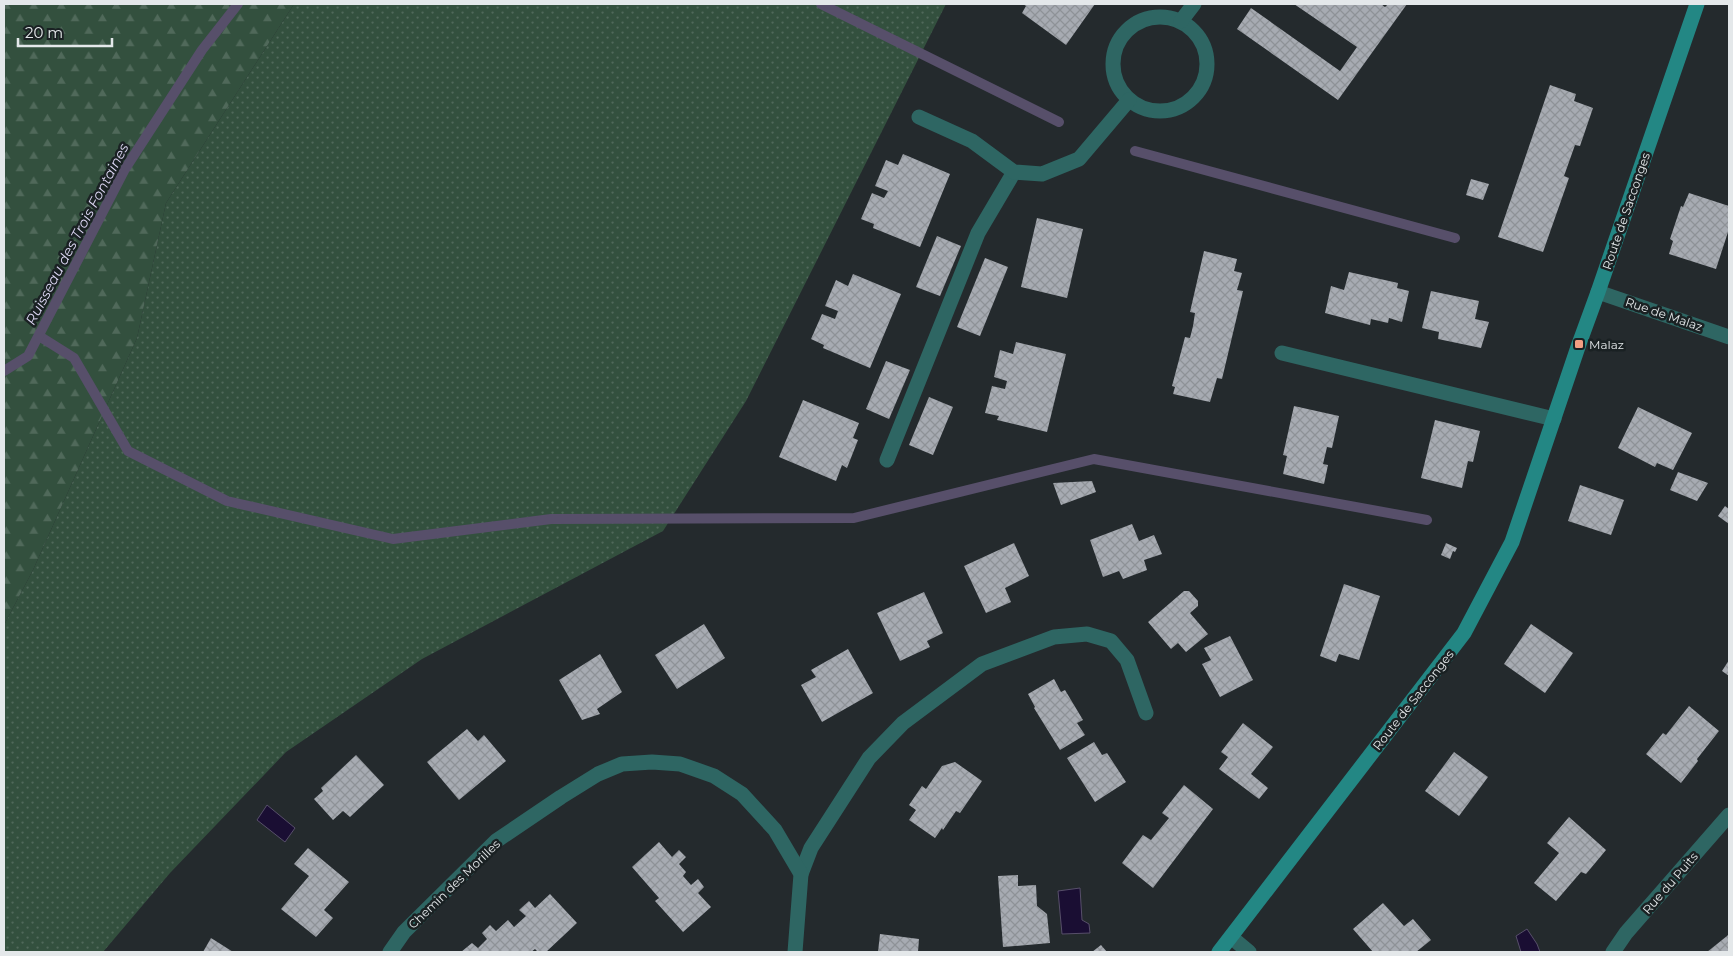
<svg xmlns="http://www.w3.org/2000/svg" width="1733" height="956" viewBox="0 0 1733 956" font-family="Montserrat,sans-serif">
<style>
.grass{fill:url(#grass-dots)}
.forest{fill:url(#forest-firs)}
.water{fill:#1a0e33;stroke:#574f6a}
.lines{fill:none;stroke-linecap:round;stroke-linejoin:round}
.stream{stroke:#574f6a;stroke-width:10}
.building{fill:url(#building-cross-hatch)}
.lane{stroke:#2e6663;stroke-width:15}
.street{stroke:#2e6663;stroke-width:15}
.secondary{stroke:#238784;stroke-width:15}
.poi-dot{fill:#f39f83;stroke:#1a2123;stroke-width:2}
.labels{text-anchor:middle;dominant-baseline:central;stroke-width:5;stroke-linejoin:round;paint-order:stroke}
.street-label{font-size:12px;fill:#e4e8ea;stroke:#1a2123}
.poi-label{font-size:12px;fill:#e4e8ea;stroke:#1a2123;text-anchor:start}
.water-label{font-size:14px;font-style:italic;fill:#dcd6f3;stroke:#1a2123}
</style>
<defs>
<pattern id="grass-dots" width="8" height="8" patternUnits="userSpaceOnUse" patternTransform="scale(1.25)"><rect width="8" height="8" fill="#33503e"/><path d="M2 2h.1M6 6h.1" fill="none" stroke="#50695a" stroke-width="1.8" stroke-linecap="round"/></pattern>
<pattern id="forest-firs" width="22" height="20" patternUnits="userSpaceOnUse" patternTransform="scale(1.25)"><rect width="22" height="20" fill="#33503e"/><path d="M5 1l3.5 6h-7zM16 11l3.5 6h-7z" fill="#50695a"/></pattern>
<pattern id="building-cross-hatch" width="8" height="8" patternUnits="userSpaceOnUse" patternTransform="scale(1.25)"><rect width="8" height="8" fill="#a7abb2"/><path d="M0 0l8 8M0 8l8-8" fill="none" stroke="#8e9297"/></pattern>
</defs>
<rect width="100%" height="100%" fill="#242a2d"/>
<path class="grass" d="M294,4H946L746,401L663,531L422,659L286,752L170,873L103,952H4V625L33,570L137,338L166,203Z"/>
<path class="forest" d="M4,4H294L166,203L137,338L33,570L4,625Z"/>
<g class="water">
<path d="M267,805L295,828L285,842L257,820Z"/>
<path d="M1080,888L1082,920L1089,924L1090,933L1062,934L1058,891Z"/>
<path d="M1527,929L1537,944L1540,952H1521L1516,936Z"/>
</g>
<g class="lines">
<g class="stream">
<path d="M821,4L1059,122"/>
<path d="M1135,151L1455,238"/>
<path d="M39,336L74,358L128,451L227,501L393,539L551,519L854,518L1094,459L1427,520"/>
<path d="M4,371L28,356L125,169L202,50L238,4"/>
</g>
</g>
<g class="building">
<path d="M1023,4H1095L1066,45L1022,13L1026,6Z"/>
<path d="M1294,4H1381L1385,7L1388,4H1407L1338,100L1237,29L1251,8L1340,71L1357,47Z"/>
<path d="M1550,85L1576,94L1574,101L1593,108L1580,146L1575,145L1564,176L1569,178L1543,252L1498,237Z"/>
<path d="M903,154L950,174L920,247L873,228L874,224L861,219L872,193L884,198L888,191L875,186L886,160L898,165Z"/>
<path d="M1471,179L1489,184L1483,200L1466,195Z"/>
<path d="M1689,193L1729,206V229L1716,269L1669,254L1673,241L1670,239L1681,206L1683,207Z"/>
<path d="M1037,218L1083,229L1067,298L1021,287Z"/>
<path d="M937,236L961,246L940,296L916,287Z"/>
<path d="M1204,251L1237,259L1234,271L1242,273L1237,290L1243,291L1222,379L1217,378L1210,402L1173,394L1175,387L1172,386L1185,337L1190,338L1193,326L1195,313L1190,312Z"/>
<path d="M985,258L1008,267L980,336L957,327Z"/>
<path d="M1349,272L1398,283L1397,288L1409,291L1402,322L1389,318L1388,323L1371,319L1370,325L1325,313L1331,286L1344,290Z"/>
<path d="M853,274L901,294L870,368L823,348L824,345L811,339L822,314L835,319L838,311L825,306L836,280L848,286Z"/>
<path d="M1431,291L1479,301L1475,319L1489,322L1481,348L1438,339L1439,332L1422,328Z"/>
<path d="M1016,342L1066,354L1047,432L997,420L999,416L985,413L992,386L1005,389L1007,381L994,377L1000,350L1013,354Z"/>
<path d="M886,361L910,370L889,419L866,409Z"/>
<path d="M929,397L953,407L933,455L909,445Z"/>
<path d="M803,400L859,423L853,438L858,440L847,468L842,465L836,481L779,457Z"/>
<path d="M1294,406L1339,416L1332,448L1327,447L1323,464L1328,465L1324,484L1283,474L1287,456L1283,455Z"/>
<path d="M1638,407L1692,433L1673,470L1657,463L1655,467L1618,448Z"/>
<path d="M1435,420L1480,431L1473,462L1468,461L1462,488L1421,478Z"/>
<path d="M1678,472L1708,483L1697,501L1670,490Z"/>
<path d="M1092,481L1096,492L1061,505L1053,483Z"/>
<path d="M1580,485L1624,500L1611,535L1568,521Z"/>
<path d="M1725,506L1729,509V524L1718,516Z"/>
<path d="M1132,524L1139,541L1154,535L1162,554L1144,560L1147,570L1123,579L1119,571L1103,577L1090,540Z"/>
<path d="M1014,543L1029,576L1005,588L1011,602L986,613L964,566Z"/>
<path d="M1446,543L1457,548L1455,552L1453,551L1450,559L1441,555Z"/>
<path d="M1344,584L1380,596L1359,660L1339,654L1336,662L1320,656Z"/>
<path d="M1184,591H1189L1198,601V606L1190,613L1208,634L1186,652L1178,643L1171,649L1148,622Z"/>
<path d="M924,592L943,633L927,641L930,647L900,661L877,613Z"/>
<path d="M704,624L725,658L677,689L655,655Z"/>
<path d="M1531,624L1573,653L1545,693L1504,664Z"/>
<path d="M1230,636L1253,680L1220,697L1202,664L1211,660L1204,648Z"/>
<path d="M848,649L873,693L822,722L801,685L816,677L811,670Z"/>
<path d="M600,654L622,692L597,709L600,714L582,720L559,680Z"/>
<path d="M1729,660V676L1722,671Z"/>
<path d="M1054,679L1061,692L1065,690L1083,720L1077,723L1085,735L1060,750L1034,708L1035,707L1028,694Z"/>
<path d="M1689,706L1719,731L1697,759L1698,761L1681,783L1646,754L1663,733L1666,735Z"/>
<path d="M1243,723L1273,747L1251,774L1268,788L1259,799L1219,769L1228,757L1221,752Z"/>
<path d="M467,729L478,741L484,735L506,761L459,800L427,762Z"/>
<path d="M1094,742L1102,755L1107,753L1126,782L1095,802L1067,758Z"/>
<path d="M1454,752L1488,777L1459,816L1425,791Z"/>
<path d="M356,755L384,785L350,817L343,811L333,820L314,799L323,791L321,788Z"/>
<path d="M955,762L982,781L960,813L956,811L943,830L942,828L935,838L909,820L916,810L909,805L922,786L926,789L942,766Z"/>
<path d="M1184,785L1213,809L1153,888L1122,863L1143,835L1151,840L1169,818L1162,813Z"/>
<path d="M1569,817L1606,850L1586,874L1581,872L1556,901L1534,883L1559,853L1547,843Z"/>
<path d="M659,842L672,857L679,850L686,857L679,864L686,872L683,876L691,885L698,879L704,887L698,893L711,907L683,932L655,901L659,898L632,867Z"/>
<path d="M308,848L349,882L324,910L333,918L316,937L281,909L309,876L294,864Z"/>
<path d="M1018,875V886L1036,885L1037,906L1047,914L1050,943L1003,947L998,876Z"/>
<path d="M550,894L577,923L546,952H538L535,949L531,952H461L472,943L478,948L487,939L482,933L490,925L496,931L508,920L514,927L526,916L519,910L529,901L535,908Z"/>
<path d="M1383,903L1404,926L1413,919L1431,940L1416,952H1373L1353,929Z"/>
<path d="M880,934L919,939L918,952H878Z"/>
<path d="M1729,934V952H1707L1727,936Z"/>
<path d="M211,938L230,950L233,952H203Z"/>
<path d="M1101,945L1107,952H1092Z"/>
</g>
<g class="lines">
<path class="lane" d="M887,460L978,233L1014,172"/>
<g class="street">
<circle cx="1160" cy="64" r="47"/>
<path d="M1181,21L1194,4"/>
<path d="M919,117L972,141L1014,172L1042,174L1079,159L1129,100"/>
<path d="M1598,292L1729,337"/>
<path d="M1282,353L1554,419"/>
<path d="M801,874L811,848L869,758L903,723L982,664L1054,637L1087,634L1111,641L1127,660L1146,713"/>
<path d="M1231,937L1249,952"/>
<path d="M390,952L404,932L496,841L561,797L598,774L622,764L652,762L680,764L714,776L742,794L775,830L801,874L795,952"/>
<path d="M1613,952L1626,933L1729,815"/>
</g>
<path class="secondary" d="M1219,952L1464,633L1512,542L1579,344L1598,292L1697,4"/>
</g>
<rect class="poi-dot" x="1574" y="339" width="10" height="10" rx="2.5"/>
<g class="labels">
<g class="street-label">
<text transform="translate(1626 211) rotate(-71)">Route de Sacconges</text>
<text transform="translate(1664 314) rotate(19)">Rue de Malaz</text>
<text transform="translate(1413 700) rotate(-52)">Route de Sacconges</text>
<text transform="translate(1670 883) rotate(-49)">Rue du Puits</text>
<text transform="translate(454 884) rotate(-44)">Chemin des Morilles</text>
</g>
<g class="poi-label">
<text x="1589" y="344">Malaz</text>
</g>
<g class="water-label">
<text transform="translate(77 234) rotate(-62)">Ruisseau des Trois Fontaines</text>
</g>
</g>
<rect width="1733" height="956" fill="none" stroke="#e4e8ea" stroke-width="10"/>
<path d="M18 38v8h94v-8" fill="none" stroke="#e4e8ea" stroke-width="2.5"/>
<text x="25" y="38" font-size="15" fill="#e4e8ea" stroke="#1a2123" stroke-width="4" paint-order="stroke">20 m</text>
</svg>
